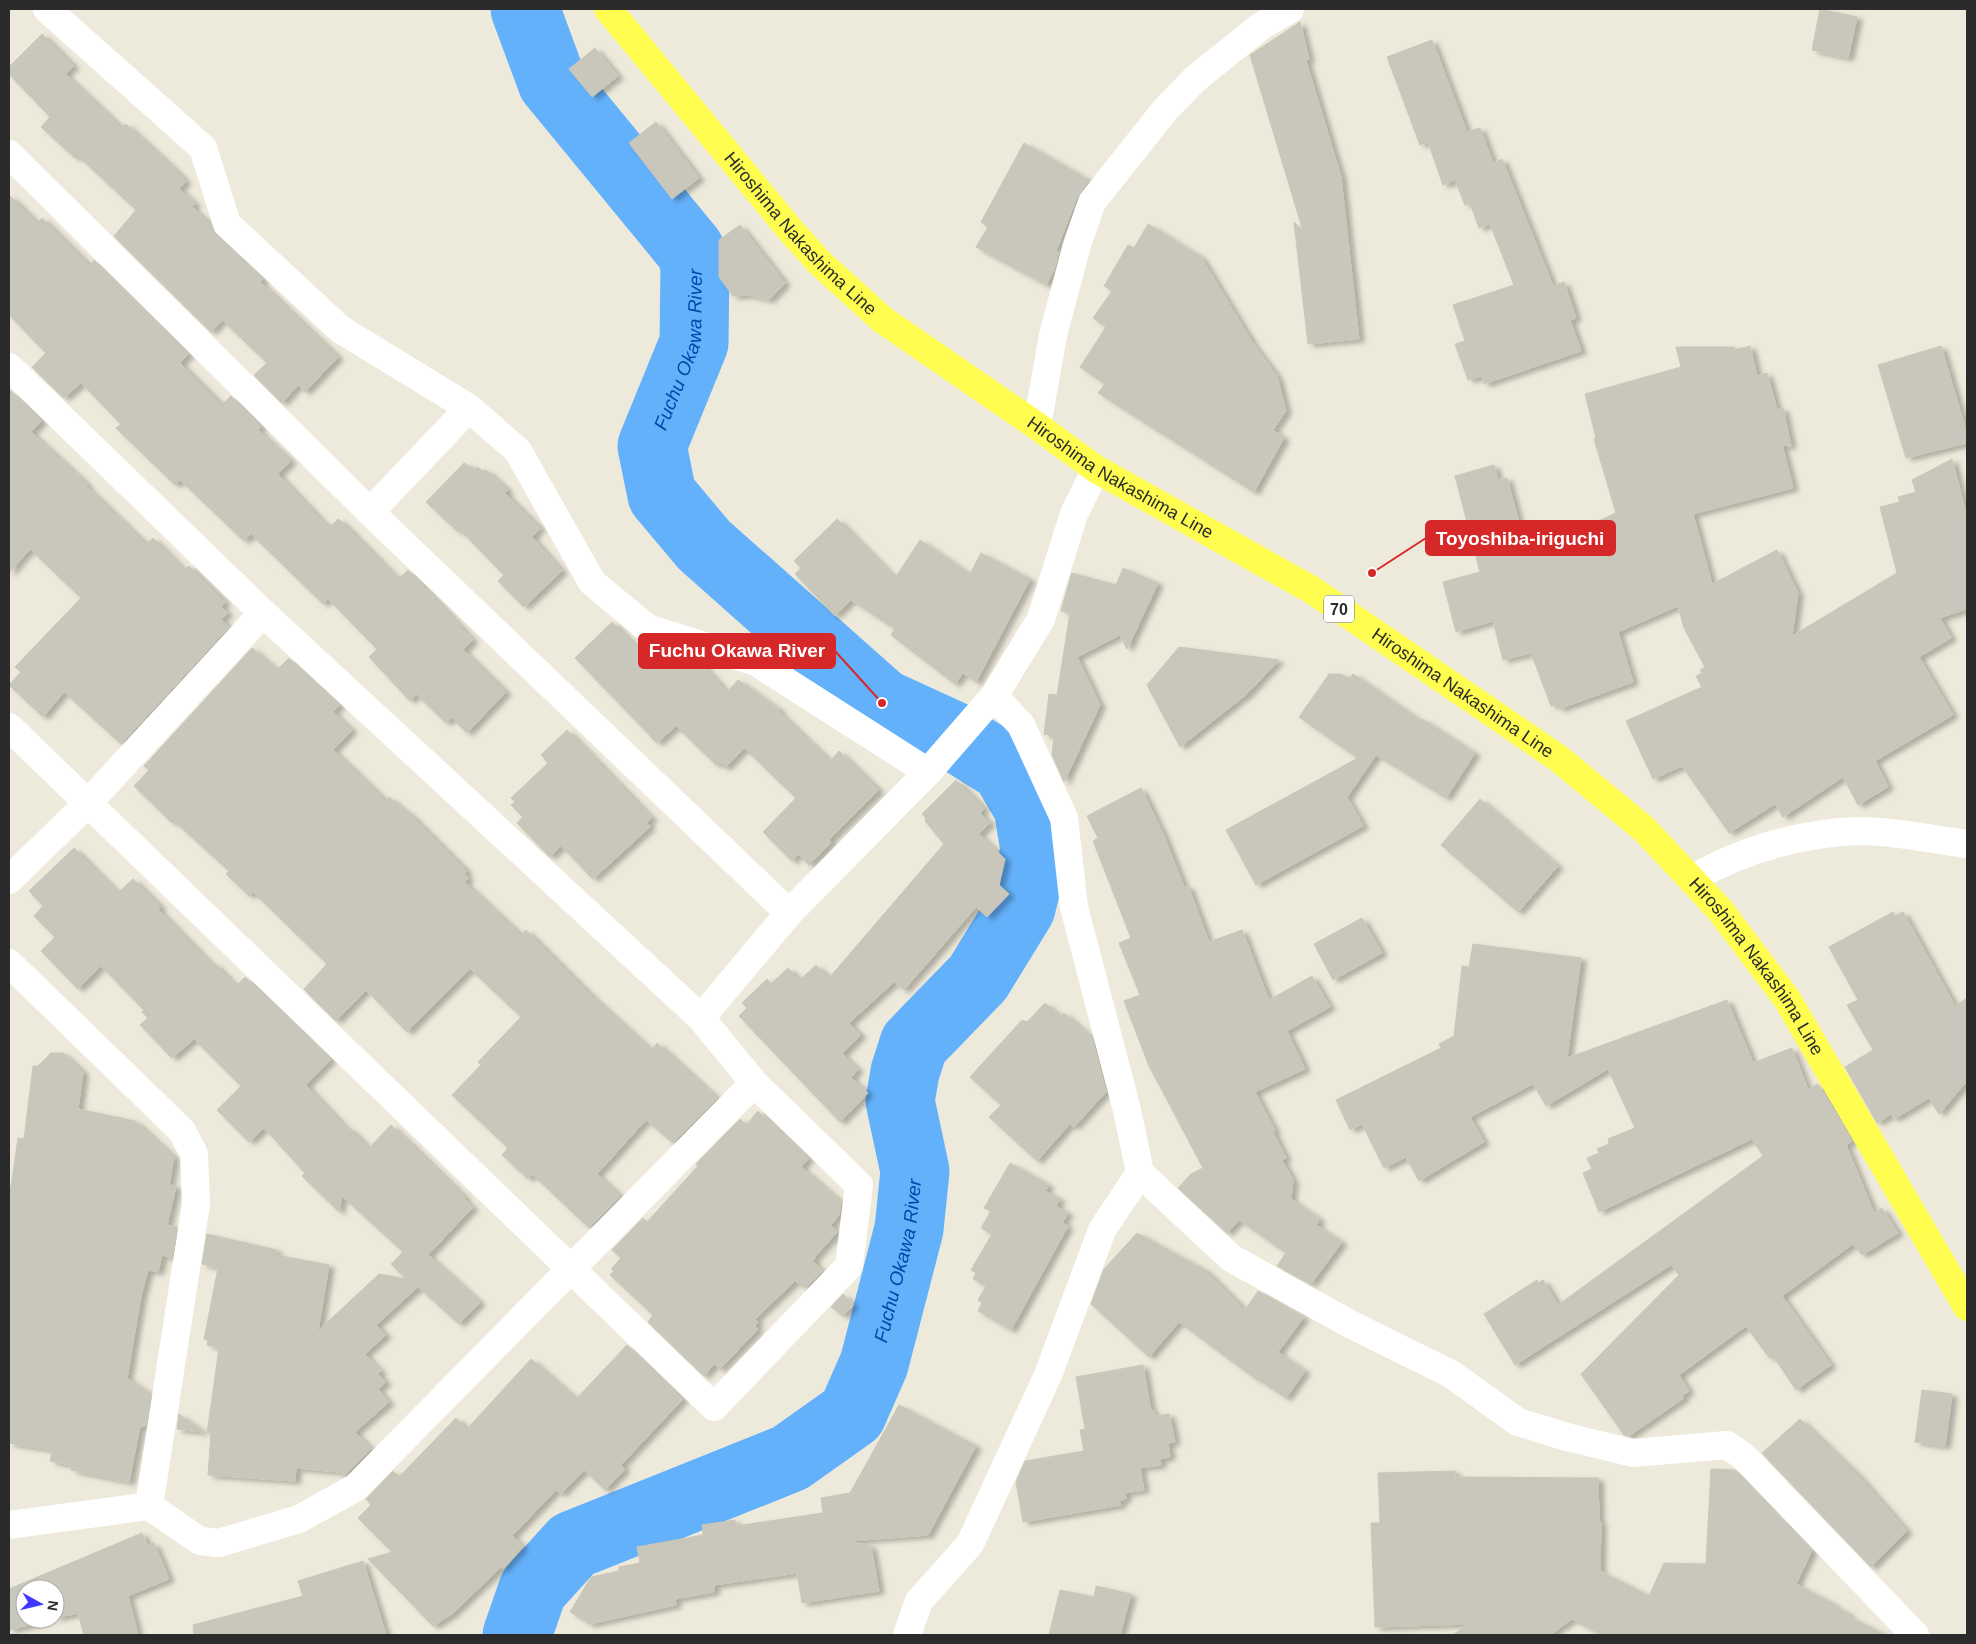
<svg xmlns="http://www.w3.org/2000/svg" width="1976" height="1644" viewBox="0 0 1976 1644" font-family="Helvetica,sans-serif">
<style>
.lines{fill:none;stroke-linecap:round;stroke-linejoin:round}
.river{stroke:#64b1fb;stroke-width:69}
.building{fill:#c9c7bb;stroke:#cac7b5;filter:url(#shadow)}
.minor{stroke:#fff;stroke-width:28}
.primary{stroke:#fffd50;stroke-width:28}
.labels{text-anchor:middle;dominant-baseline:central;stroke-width:4.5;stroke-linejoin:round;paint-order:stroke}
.shield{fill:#fff;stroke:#6b6b6b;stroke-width:1}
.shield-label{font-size:16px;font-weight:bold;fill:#2b2b2b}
.street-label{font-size:18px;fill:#2b2b2b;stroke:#fff}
.water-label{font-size:19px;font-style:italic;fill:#0049aa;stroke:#fff}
.leader{fill:none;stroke:#d62828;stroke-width:2}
.callout-dot{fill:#d62828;stroke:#fff;stroke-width:2}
.callout{fill:#d62828;stroke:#d62828;stroke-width:2}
.callout-label{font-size:19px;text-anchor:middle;font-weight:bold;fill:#fff}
</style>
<defs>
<filter id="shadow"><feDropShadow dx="5.5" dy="3" stdDeviation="2.5" flood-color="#0004"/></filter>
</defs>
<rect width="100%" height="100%" fill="#eeeadb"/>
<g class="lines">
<path class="river" id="s1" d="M517,1635L533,1589L573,1545L790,1458L852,1414L874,1364L909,1229L915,1171L900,1101L905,1072L914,1044L978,978L1021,908L1035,850L1028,807L1005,768L954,736L882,703L704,545L662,495L652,446L694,343L695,265L690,250L552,82L525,9"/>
</g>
<g class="building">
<path d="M1820,9L1857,17L1848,58L1812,50Z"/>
<path d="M1300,22L1309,59L1306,61L1341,177L1359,339L1308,344L1294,222L1303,231L1250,55Z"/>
<path d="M42,34L74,66L65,74L122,128L126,124L183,177L182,178L186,181L179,189L195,203L192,207L211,225L216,235L263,279L260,282L338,357L305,392L298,385L282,403L254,375L267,363L222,320L211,332L114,236L136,210L78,156L75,158L41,127L50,117L9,74V67Z"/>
<path d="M1432,40L1467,132L1480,128L1493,163L1502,159L1553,286L1564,282L1576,318L1570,320L1581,351L1484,384L1482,376L1468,380L1455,344L1465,341L1453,305L1514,285L1490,224L1479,228L1470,203L1465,205L1455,180L1443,185L1428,142L1420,145L1387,57Z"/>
<path d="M595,48L618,76L592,97L569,69Z"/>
<path d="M656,122L699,178L672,199L629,143Z"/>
<path d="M1024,143L1089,180L1077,197L1056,251L1059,252L1054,270L1046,285L976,247L988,227L981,222Z"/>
<path d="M9,195L37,223L42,218L90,266L94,260L189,354L180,363L222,405L231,396L261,426L258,430L291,461L278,474L329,528L338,519L342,522L398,579L408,570L473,640L463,650L506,692L467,733L451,717L446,723L416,694L410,701L369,657L377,649L328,599L323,604L251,534L244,541L180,480L175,485L116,428L121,424L81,383L64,398L32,367L46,353L9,315Z"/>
<path d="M1148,224L1201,257L1252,342L1277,376L1286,411L1273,430L1284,438L1254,492L1098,393L1105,384L1080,367L1106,327L1093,318L1112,291L1104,286L1128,245L1134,248Z"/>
<path d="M740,225L785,283L769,300L749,295L733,296L719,277V240Z"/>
<path d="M1750,346L1757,376L1767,373L1777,410L1783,408L1791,446L1782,445L1793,488L1693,514L1712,584L1777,550L1798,593L1792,636L1897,573L1880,507L1900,502L1898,497L1916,492L1912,480L1952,459L1967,517V609L1940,618L1951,638L1919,657L1953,715L1875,761L1888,787L1858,805L1843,777L1783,817L1775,804L1729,833L1682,766L1653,779L1626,721L1702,687L1696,676L1702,673L1700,670L1705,667L1684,628L1678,606L1618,632L1633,682L1559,709L1558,704L1551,706L1531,653L1503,660L1493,621L1456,632L1443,582L1480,572L1455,476L1494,465L1498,480L1507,478L1527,553L1616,513L1594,439L1596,438L1585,394L1681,367L1676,347H1734L1735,350Z"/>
<path d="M1941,346L1967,434V443L1906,458L1878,365Z"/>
<path d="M10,390L42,421L31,432L87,484L86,486L146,544L153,538L184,570L189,566L225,602L221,607L228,613L221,619L229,627L121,744L64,692L43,717L9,685L21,672L15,667L81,598L30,549L9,573Z"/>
<path d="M464,463L475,470L478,467L483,472L486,470L508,490L505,493L540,528L532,537L562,571L524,607L498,581L504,575L460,530L458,532L426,502Z"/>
<path d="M837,519L895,578L920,540L970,574L981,553L1030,579L976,682L963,673L955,684L891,635L895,629L851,600L835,616L795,574L801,568L794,561Z"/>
<path d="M1123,568L1158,583L1127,649L1120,635L1077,657L1100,705L1064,782L1052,755L1054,736L1044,734L1049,694L1057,695L1070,613L1061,611L1070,579L1072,573L1116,585Z"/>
<path d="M612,622L660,671L678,654L699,661L727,692L738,680L780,710L779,712L830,761L839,751L879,790L829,840L831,842L809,865L798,854L792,861L763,832L796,798L744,748L725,768L719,762L716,765L676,726L657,743L575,658Z"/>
<path d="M1179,647L1279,660L1247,694L1180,747L1147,685Z"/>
<path d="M252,648L277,670L289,658L340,705L333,712L352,730L333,750L386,801L389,797L406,812L407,811L467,871L464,874L469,878L464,882L521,935L526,930L593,997L651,1050L657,1043L717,1098L673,1143L646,1120L597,1174L620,1196L589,1228L532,1174L528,1179L502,1155L508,1148L452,1095L481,1065L478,1062L521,1017L470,969L407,1032L366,990L336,1021L304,989L327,964L253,892L249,896L226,874L229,871L174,821L172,823L134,786L149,770L144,766Z"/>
<path d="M1329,674H1341L1349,679L1353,674L1421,721L1422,719L1475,753L1446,798L1376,755L1347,797L1363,826L1256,885L1226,830L1358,758L1299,717Z"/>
<path d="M567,730L652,818L647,823L650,827L593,879L561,846L550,857L517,823L523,817L511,805L515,802L511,798L548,763L541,755Z"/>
<path d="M956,780L984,808L980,813L990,823L979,834L1005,859L999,885L1009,894L987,917L976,907L904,990L894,982L849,1023L861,1035L842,1054L858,1069L851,1078L868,1093L840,1122L739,1016L747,1008L742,1003L767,979L771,984L788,968L800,980L816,965L829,978L944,844L925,821L926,818L922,814Z"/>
<path d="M1141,788L1164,836L1184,887L1188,886L1209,942L1242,930L1269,1000L1312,976L1330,1007L1287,1031L1305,1069L1255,1092L1275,1131L1273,1132L1286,1158L1282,1160L1293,1180L1291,1199L1320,1219L1316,1225L1342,1242L1311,1284L1277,1266L1286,1253L1239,1220L1227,1233L1178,1188L1191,1174L1203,1168L1149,1066L1124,1001L1140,995L1119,943L1131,938L1093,841L1098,838L1087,816Z"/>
<path d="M1480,799L1558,866L1518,912L1441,845Z"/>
<path d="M74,848L118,893L133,879L161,907L158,909L213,966L215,964L236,986L245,977L331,1059L306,1085L348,1130L349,1128L369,1148L391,1125L465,1197L464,1199L473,1207L428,1255L480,1302L459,1324L418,1287L376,1325L386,1335L365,1354L381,1371L378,1374L386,1382L378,1389L389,1402L355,1432L371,1449L344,1476L340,1472L296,1468L295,1481L208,1475L211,1433H207L219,1348L207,1345L208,1340L204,1339L218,1268L202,1264L207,1234L277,1250L276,1255L329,1265L318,1331L379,1274L406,1279L391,1264L403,1252L342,1196L339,1212L302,1176L305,1173L264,1128L249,1142L217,1110L241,1086L194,1039L172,1058L140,1025L148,1018L142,1012L144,1010L101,966L78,989L41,951L55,937L34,916L43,906L29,891Z"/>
<path d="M1893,912L1895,916L1903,912L1955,1006L1967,998V1081L1939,1114L1929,1098L1894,1119L1891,1114L1877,1123L1845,1067L1873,1050L1847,1005L1858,1000L1829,947Z"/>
<path d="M1362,918L1382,953L1333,980L1314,944Z"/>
<path d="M1473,944L1581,958L1567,1058L1727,1000L1753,1063L1792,1048L1808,1090L1818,1084L1852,1141L1846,1145L1874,1213L1882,1208L1898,1233L1862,1255L1853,1244L1782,1296L1831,1365L1796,1390L1773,1356L1770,1359L1746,1326L1679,1375L1689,1391L1682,1396L1684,1398L1629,1436L1624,1435L1581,1374L1679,1275L1671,1265L1515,1365L1484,1314L1537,1280L1538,1283L1543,1280L1558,1305L1763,1156L1752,1139L1599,1212L1583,1173L1592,1169L1587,1158L1599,1153L1597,1149L1609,1144L1608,1139L1635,1128L1608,1069L1546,1106L1533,1084L1470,1117L1484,1142L1419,1181L1406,1157L1384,1168L1362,1124L1350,1130L1336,1100L1441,1048L1439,1044L1454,1036L1462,966L1469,967Z"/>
<path d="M1045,1003L1061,1017L1064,1013L1092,1038L1106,1092L1074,1127L1070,1124L1037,1161L989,1117L1001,1105L970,1077L1022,1020L1027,1022Z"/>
<path d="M51,1053H63L83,1072L78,1109L135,1121L174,1157L169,1185L176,1186L167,1225L177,1227L172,1258L162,1255L158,1272L148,1270L141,1296L127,1378L151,1394L146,1426H140L129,1482L71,1470L72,1465L50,1461L53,1450L9,1443V1187H11L18,1138L24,1139L33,1066H38Z"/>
<path d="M758,1111L809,1158L801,1167L841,1202L839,1215L831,1225L837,1232L815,1257L813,1261L822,1271L806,1288L795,1281L755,1319L758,1322L755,1326L758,1329L720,1369L714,1364L704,1376L648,1322L653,1315L610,1275L614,1271L611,1269L621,1258L612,1250L643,1218L647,1222L698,1166L696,1164L740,1119L746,1125Z"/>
<path d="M1010,1163L1049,1185L1045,1191L1060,1199L1056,1206L1068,1213L1062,1223L1068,1226L1011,1330L978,1311L982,1303L978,1300L986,1286L973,1279L976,1273L971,1270L992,1234L981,1228L991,1211L984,1208Z"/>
<path d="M1137,1233L1205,1270L1245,1310L1258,1291L1304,1317L1278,1352L1305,1371L1286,1398L1258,1379L1257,1380L1179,1322L1149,1357L1091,1304L1104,1269Z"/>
<path d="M843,1294L853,1305L843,1316L831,1307Z"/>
<path d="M627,1345L683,1399L621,1465L625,1469L605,1490L584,1470L561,1494L556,1490L512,1536L523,1546L503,1569L501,1567L452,1614L433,1626L368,1559L392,1552L358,1518L371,1505L366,1499L393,1471L399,1477L456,1418L467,1429L531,1359L576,1399Z"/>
<path d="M1143,1365L1151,1411H1154L1155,1416L1169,1414L1175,1442L1168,1443L1170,1457L1160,1459L1161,1465L1140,1468L1144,1490L1125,1493L1126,1499L1119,1501L1121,1505L1023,1522L1016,1482L1025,1461L1084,1451L1080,1430L1085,1429L1076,1377Z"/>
<path d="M1922,1390L1952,1394L1945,1446L1915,1442Z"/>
<path d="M899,1405L976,1446L928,1535L850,1541L871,1546L879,1591L802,1603L797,1573L714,1585V1592L675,1599L676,1605L590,1624L570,1612L591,1577L619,1571V1567L640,1563L637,1547L703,1535L702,1525L735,1520L736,1526L823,1513L821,1498L850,1493Z"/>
<path d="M179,1414L204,1432L177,1429Z"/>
<path d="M1800,1419L1859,1476L1907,1531L1871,1567L1762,1453Z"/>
<path d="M1711,1469L1735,1470L1812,1550L1796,1584L1834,1604L1833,1605L1849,1614L1848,1616L1885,1635H1602L1572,1619L1550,1635H1453L1468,1624L1375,1627L1371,1523H1380L1378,1473L1455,1471V1477L1598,1478L1599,1522H1601L1600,1571L1649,1596L1664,1563L1706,1564Z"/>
<path d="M142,1533L148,1546L154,1543L169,1579L128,1596L138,1635H84L78,1613L55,1618V1589H25V1619H53L9,1630V1589Z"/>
<path d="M363,1561L386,1635H194L193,1625L303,1596L298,1581Z"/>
<path d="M1096,1586L1131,1594L1120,1635H1049L1060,1590L1094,1597Z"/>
</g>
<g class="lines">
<g class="minor">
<path d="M47,9L203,148L227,224L340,329L469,408L518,451L592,582L647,628L756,662L928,772"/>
<path d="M9,154L370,512L789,913"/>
<path d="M9,367L263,613L701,1018L754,1083L355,1488L299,1519L219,1543L200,1541L149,1506L9,1525"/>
<path d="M1037,426L1053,335L1077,245L1092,202L1165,110L1195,79L1261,26L1290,9"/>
<path d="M370,512L469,408"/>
<path d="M994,696L1021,725L1064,818L1074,907L1127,1110L1140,1173L1231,1258L1350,1324L1451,1374L1518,1422L1567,1437L1633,1453L1727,1445L1743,1456L1915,1635"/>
<path d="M9,727L714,1407L849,1266L859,1185L754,1083"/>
<path d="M1692,879C1737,853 1789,837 1841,832C1883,828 1926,839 1967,844"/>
<path d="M9,880L89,802L263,613"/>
<path d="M9,963L182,1131L194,1154L196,1204L149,1506"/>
<path d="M701,1018L789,913L928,772L994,696L1041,619L1074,514L1096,469"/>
<path d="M907,1635L919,1601L970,1544L1048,1375L1102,1230L1140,1173"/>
</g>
<path class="primary" id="s2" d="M608,9L792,232L820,263L883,320L1037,426L1096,469L1312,590L1558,758L1644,829L1720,910L1787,999L1967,1307"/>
</g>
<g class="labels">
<rect class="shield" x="1324" y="595.5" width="30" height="27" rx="4"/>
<g class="shield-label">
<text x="1339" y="609">70</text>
</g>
<g class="street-label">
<text stroke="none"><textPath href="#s2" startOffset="296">Hiroshima Nakashima Line</textPath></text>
<text stroke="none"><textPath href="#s2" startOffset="701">Hiroshima Nakashima Line</textPath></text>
<text stroke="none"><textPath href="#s2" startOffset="1106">Hiroshima Nakashima Line</textPath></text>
<text stroke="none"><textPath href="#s2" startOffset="1511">Hiroshima Nakashima Line</textPath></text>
</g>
<g class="water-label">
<text stroke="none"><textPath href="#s1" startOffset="1718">Fuchu Okawa River</textPath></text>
<text stroke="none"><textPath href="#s1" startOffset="579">Fuchu Okawa River</textPath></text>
</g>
</g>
<path class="leader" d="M1372 573L1426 538M882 703L835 651"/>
<g class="callout-dot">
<circle cx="1372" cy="573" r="5"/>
<circle cx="882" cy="703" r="5"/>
</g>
<g class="callout">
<rect x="1426" y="521" width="189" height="34" rx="5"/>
<rect x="639" y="634" width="196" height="34" rx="5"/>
</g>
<g class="callout-label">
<text x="1520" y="545">Toyoshiba-iriguchi</text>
<text x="737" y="657">Fuchu Okawa River</text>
</g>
<rect width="1976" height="1644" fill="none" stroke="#2b2b2b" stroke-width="20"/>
<g transform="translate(40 1604) rotate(98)"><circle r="24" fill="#ffffff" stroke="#aaaaaa"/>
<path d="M0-4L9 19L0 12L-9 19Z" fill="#3f38ff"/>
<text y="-8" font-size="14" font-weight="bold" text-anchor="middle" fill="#2b2b2b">N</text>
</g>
</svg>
